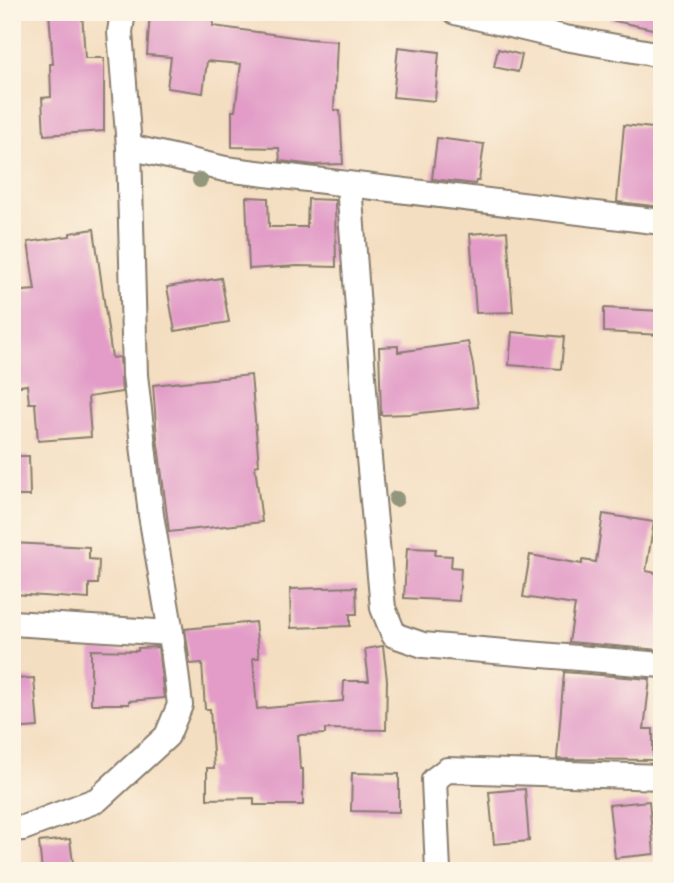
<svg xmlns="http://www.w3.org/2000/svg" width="674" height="883" viewBox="0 0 674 883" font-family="Vollkorn,serif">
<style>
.building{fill:#e29cc7}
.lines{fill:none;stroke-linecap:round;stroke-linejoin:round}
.minor-casing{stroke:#887d6e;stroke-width:28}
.minor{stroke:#fff;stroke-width:24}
.tree{fill:#92967d}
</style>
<rect width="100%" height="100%" fill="#fcf5e5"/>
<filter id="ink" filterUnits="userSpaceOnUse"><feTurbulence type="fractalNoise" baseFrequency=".0143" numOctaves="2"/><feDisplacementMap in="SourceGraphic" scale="14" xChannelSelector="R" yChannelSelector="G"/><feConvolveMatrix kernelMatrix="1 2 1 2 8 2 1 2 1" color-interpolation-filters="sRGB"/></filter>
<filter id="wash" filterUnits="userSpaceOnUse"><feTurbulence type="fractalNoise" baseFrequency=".00686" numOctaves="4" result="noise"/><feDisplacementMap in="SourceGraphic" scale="28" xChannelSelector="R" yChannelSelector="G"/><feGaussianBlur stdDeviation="1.57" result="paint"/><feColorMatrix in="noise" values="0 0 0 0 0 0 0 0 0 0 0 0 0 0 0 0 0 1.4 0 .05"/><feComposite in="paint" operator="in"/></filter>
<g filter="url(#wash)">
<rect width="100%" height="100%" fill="#f4dec1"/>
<g id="blocks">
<g class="building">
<path d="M49,12H82L85,58H104V131L44,135L42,98L51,97L50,64H53Z"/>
<path d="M150,12H214L213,26L308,39L337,41L334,110H340L343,164L314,165L280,161L279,148L232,147V111H235L241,64L207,61L203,93L167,88L171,57L147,55Z"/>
<path d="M611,12H662V31L610,20Z"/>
<path d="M398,47L439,52L435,101L393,97Z"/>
<path d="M498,49L522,55L518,72L494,67Z"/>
<path d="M624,125L662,129V207L617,202Z"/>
<path d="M437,138L484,144L479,181H476L475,184L432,179Z"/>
<path d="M246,197L268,198L269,227H307L308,199L335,200L336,267L298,266L249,269Z"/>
<path d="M94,229L112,358L120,357L122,392L88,397L91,437L38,441L35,403H29L27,385L12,387V292L35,290L28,242L70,236V233Z"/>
<path d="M507,231L513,312L476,313L470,234Z"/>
<path d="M221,278L229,322L175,331L167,287Z"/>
<path d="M604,308L662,311V335L604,332Z"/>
<path d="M512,332L564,337L561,369L509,365Z"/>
<path d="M468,342L473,365L478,407L410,414L381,415L379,347L398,346V352Z"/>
<path d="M251,375L259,465L255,466L262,522L169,532L157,437L153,385Z"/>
<path d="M12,456H29L30,496H12Z"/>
<path d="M603,514L654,522L646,571L662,574L660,650L569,642L575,605L523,597L530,555L582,564V560L596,562Z"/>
<path d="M12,543L89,547V559L99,560L98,584H89V599L12,594Z"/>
<path d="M407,548L436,549L435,555L452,556L451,567L461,568L459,601L404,598Z"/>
<path d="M356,587L357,614H350V626L291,628L290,589Z"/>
<path d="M255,622L259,658H253L257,709L343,701L344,681H369L365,649L383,646L387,680L386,730L325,729V734L298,735L300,769H303V805H254V798L207,799V768H214L210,709H205L202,663L190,664L185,629Z"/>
<path d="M158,647L164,698L129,701V704H91V650L138,651V648Z"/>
<path d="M564,672L650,679L644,729H653V760L557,759Z"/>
<path d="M34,678L38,727L12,729V679Z"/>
<path d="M352,773L399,774V812L351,811Z"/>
<path d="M525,789L529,841L494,844L489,792Z"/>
<path d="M649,801L654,854L615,858L609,805Z"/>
<path d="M70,839L74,871H42L39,842Z"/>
</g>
</g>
</g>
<g filter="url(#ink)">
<use href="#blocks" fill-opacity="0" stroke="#887d6e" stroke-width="2"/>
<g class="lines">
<g class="minor-casing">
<g id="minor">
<path d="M455,12L565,38L662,55"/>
<path d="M129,147L225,169L662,222"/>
<path d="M349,185L369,458L383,608L394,635L423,645L662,665"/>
<path d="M12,623L171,633"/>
<path d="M12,829L23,828L97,800L167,736L180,705L171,633L151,515L135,375L129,147L120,32L123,12"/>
<path d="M438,871L434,780L447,770L662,777"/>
</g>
</g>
<use href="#minor" class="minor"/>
</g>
<g class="tree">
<circle cx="200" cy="180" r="8"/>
<circle cx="396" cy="499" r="8"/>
</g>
</g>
<rect width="674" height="883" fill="none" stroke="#fcf5e5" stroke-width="42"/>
</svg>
